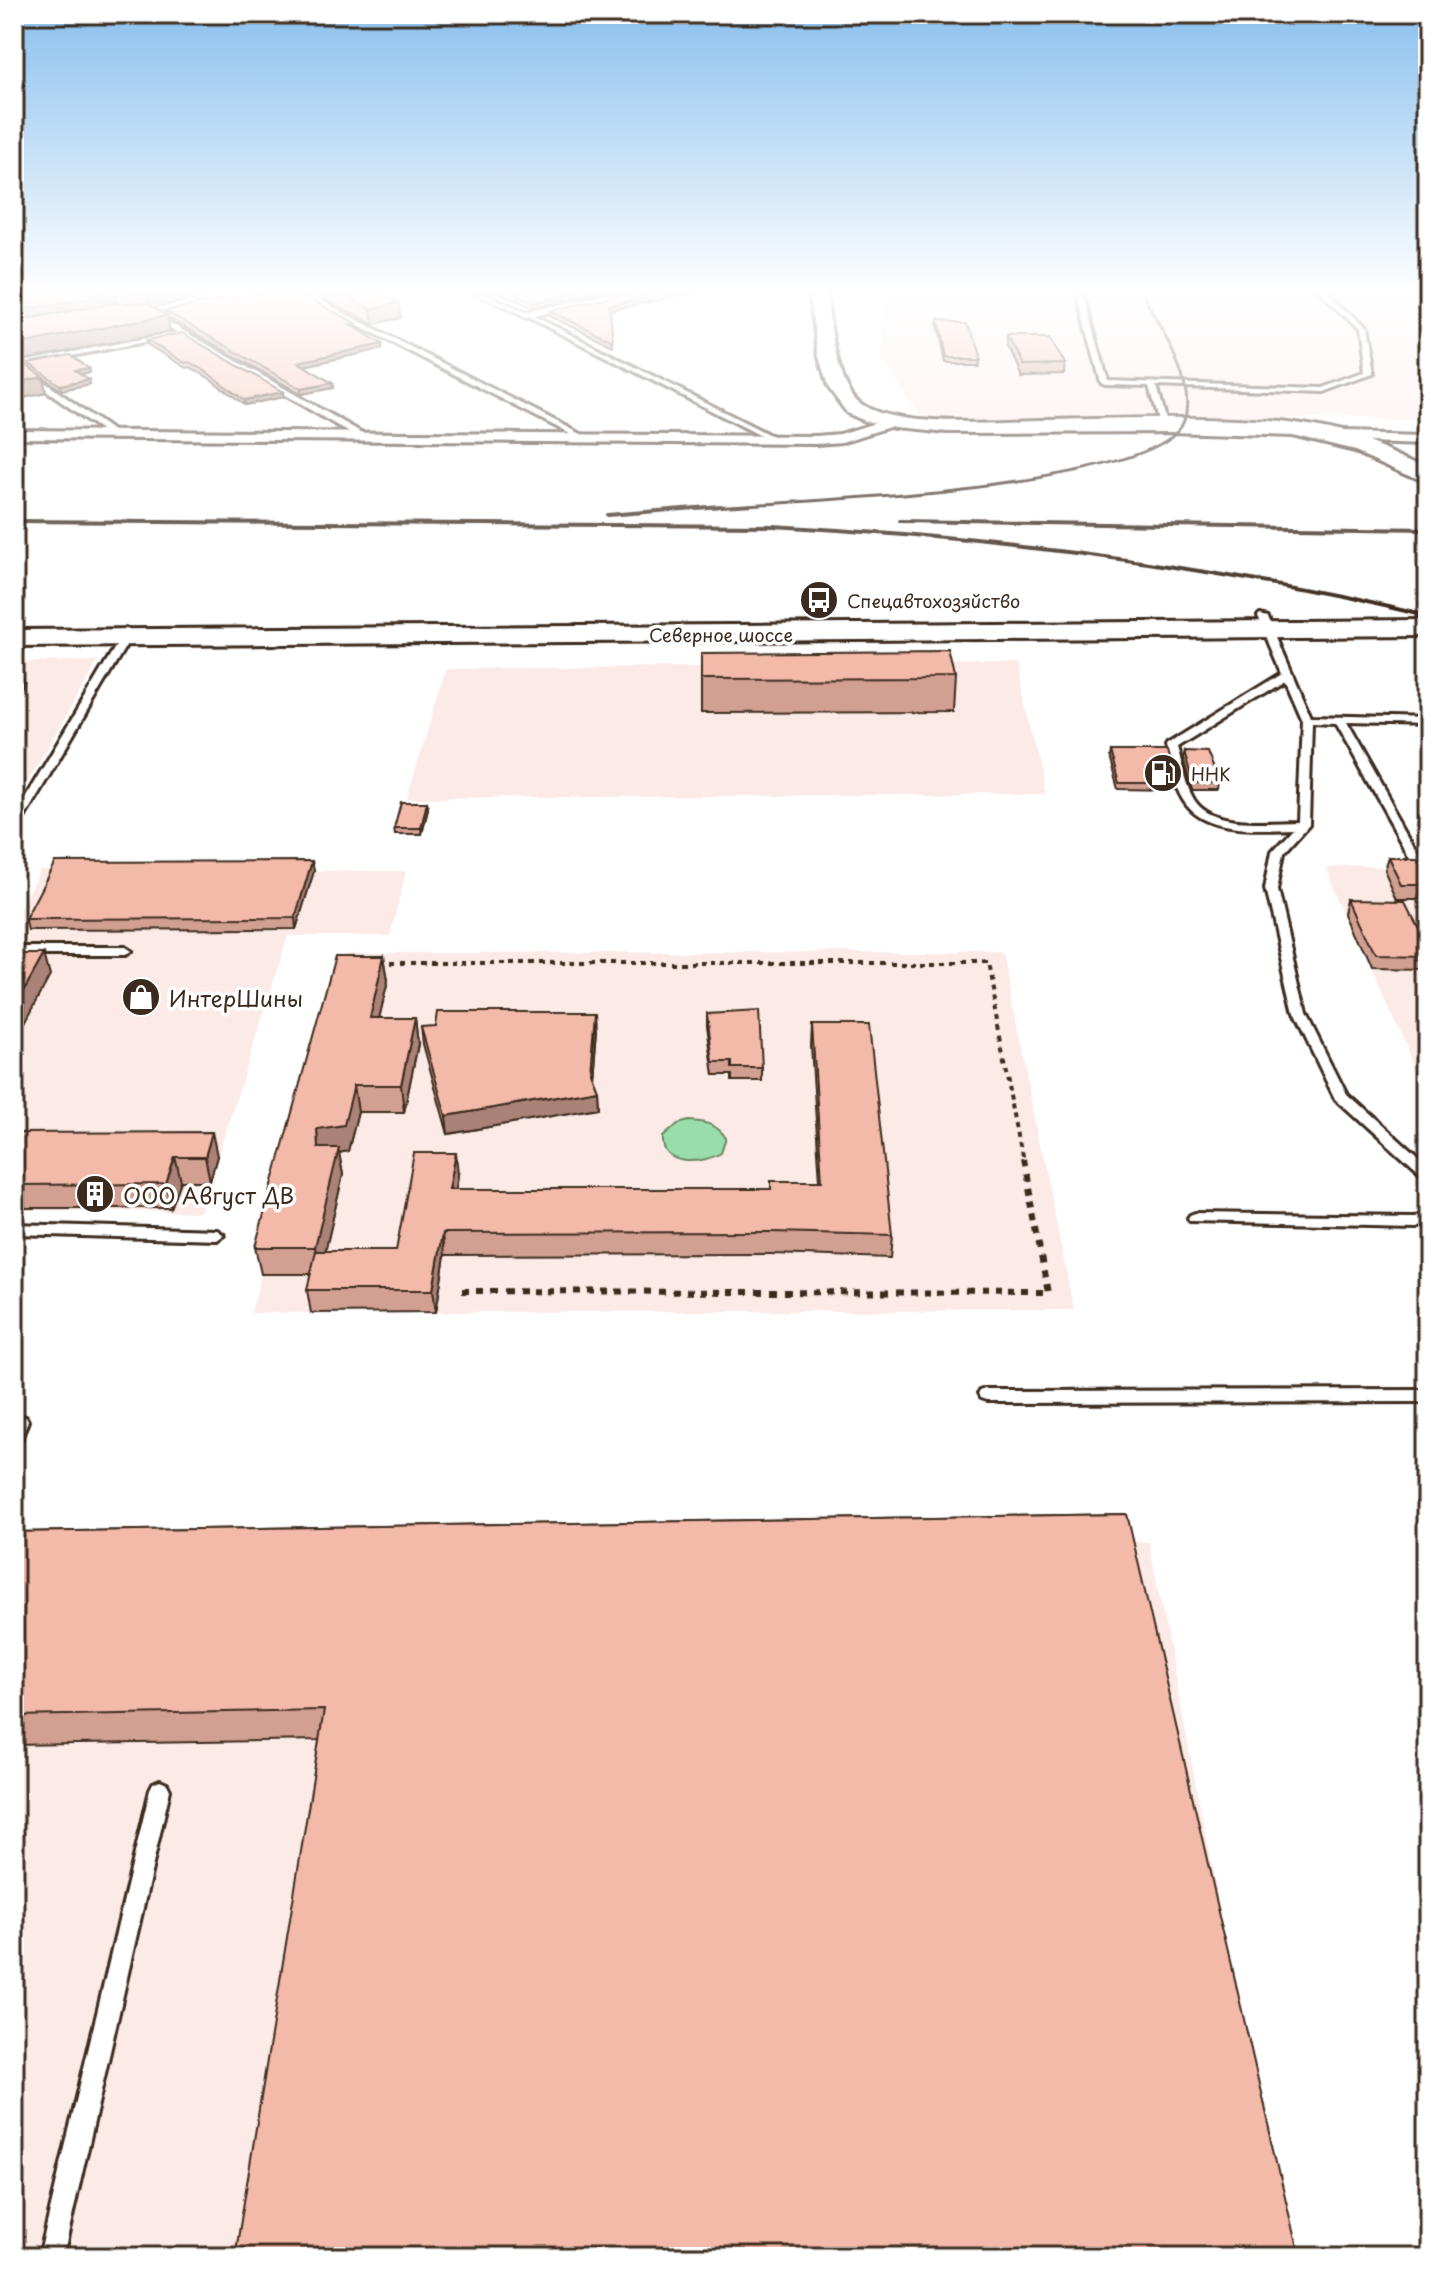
<svg xmlns="http://www.w3.org/2000/svg" width="1442" height="2271" viewBox="0 0 1442 2271" font-family="'Playpen Sans',sans-serif">
<style>
.built{fill:#fbeae6}
.green{fill:#98ddaa;stroke:#6a8464;stroke-width:2}
.lines{fill:none;stroke-linecap:round;stroke-linejoin:round}
.lane-casing{stroke:#3b2a1e;stroke-width:6}
.street-casing{stroke:#3b2a1e;stroke-width:6}
.secondary-casing{stroke:#3b2a1e;stroke-width:6}
.path-far1{stroke:#3b2a1e;stroke-width:4;stroke-dasharray:5 5;stroke-linecap:butt}
.path{stroke:#3b2a1e;stroke-width:6;stroke-dasharray:7 7;stroke-linecap:butt}
.lane{fill:#fff;fill-rule:evenodd}
.street{fill:#fff;fill-rule:evenodd}
.secondary{fill:#fff;fill-rule:evenodd}
.rail-far1{stroke:#3b2a1e;stroke-width:3}
.rail{stroke:#3b2a1e;stroke-width:4}
.wall{fill:#d1a092;stroke:#3b2a1e;stroke-width:2}
.shaded-wall{fill:#aa8277;stroke:#3b2a1e;stroke-width:2}
.building{fill:#f3baaa;stroke:#3b2a1e;stroke-width:2}
.labels{text-anchor:middle;dominant-baseline:central;stroke-width:7;stroke-linejoin:round;paint-order:stroke}
.far-poi-label{font-size:18px;fill:#3b2a1e;stroke:#fff;text-anchor:start}
.far-street-label{font-size:18px;fill:#3b2a1e;stroke:#fff}
.poi-label{font-size:22px;fill:#3b2a1e;stroke:#fff;text-anchor:start}
</style>
<rect width="100%" height="100%" fill="#fff"/>
<filter id="ink" filterUnits="userSpaceOnUse"><feTurbulence type="fractalNoise" baseFrequency=".0125" numOctaves="2"/><feDisplacementMap in="SourceGraphic" scale="16" xChannelSelector="R" yChannelSelector="G"/><feConvolveMatrix kernelMatrix="1 2 1 2 8 2 1 2 1" color-interpolation-filters="sRGB"/></filter>
<g filter="url(#ink)">
<g class="built">
<path d="M887,288H1416L1428,419L921,418L882,358Z"/>
<path d="M98,661L14,805V662Z"/>
<path d="M1016,664L1045,794L407,798L446,669Z"/>
<path d="M1428,866V1095L1326,868Z"/>
<path d="M40,870L406,871L390,936H288L200,1212L14,1210V919Z"/>
<path d="M1001,952L1074,1310L251,1313L346,953Z"/>
<path d="M1149,1542L1287,2257H14V1558Z"/>
</g>
<path class="green" d="M689,1121C705,1122 717,1124 726,1138L721,1153C703,1164 660,1168 663,1137L678,1124Z"/>
<g class="lines">
<g class="lane-casing">
<g id="lane">
<path d="M286,288H295L589,438L582,440Z"/>
<path d="M463,288H472L528,313L780,440L773,442L524,315Z"/>
<path d="M1076,288H1082L1108,381L1323,388L1364,373L1358,329L1320,291L1313,288H1325L1364,329L1372,374L1324,392L1156,386L1167,426L1160,428L1149,386L1105,385L1101,383Z"/>
<path d="M156,315L366,435L367,437L360,439L182,335L14,367L16,363L177,332L154,318Z"/>
<path d="M26,373H32L120,436L113,438L26,377Z"/>
<path d="M1260,614L1268,616L1311,716L1428,719V725L1346,723L1428,868V882L1422,878L1335,723L1312,722L1309,824L1284,852L1277,889L1306,1014L1346,1094L1428,1168V1181L1423,1179L1335,1099L1294,1014L1265,889L1272,851L1293,828C1259,829 1204,835 1183,800C1173,784 1171,764 1166,746L1167,744L1282,673L1258,616ZM1285,680L1302,719L1298,821C1266,821 1209,830 1192,796C1184,781 1182,763 1177,747Z"/>
<path d="M126,634L131,637L20,825L14,828V816L121,637Z"/>
<path d="M14,947H125L131,951L125,955H14Z"/>
<path d="M1195,1213L1413,1216L1428,1214V1224L1413,1226L1190,1221L1188,1218L1190,1215Z"/>
<path d="M14,1224L217,1230L224,1235L217,1240L14,1234Z"/>
<path d="M1428,1390V1402L988,1403L982,1401L980,1397L982,1393L988,1391Z"/>
<path d="M14,1415L26,1417L28,1421L20,1442L14,1444Z"/>
<path d="M160,1781L167,1784L170,1790L63,2257H39L150,1790L153,1784Z"/>
</g>
</g>
<g class="street-casing">
<g id="street">
<path d="M630,288H655L526,318L520,314Z"/>
<path d="M894,417L901,421L899,424L842,442L816,444L14,438V430L816,436L840,434Z"/>
<path d="M1340,433L1428,435V443L1335,440L1333,437Z"/>
</g>
</g>
<g class="secondary-casing">
<g id="secondary">
<path d="M808,288H826C829,317 836,385 860,403C894,430 1002,420 1046,420C1125,419 1217,414 1296,424C1342,430 1386,446 1428,467V483L1355,451L1293,436L1170,432L948,433L894,428L865,421L847,413L828,387L818,353Z"/>
<path d="M1428,620V636L14,646V630Z"/>
</g>
</g>
<path class="path-far1" d="M380,963H986L1024,1163"/>
<path class="path" d="M462,1291L1048,1293L1023,1161"/>
<use href="#lane" class="lane"/>
<use href="#street" class="street"/>
<use href="#secondary" class="secondary"/>
<path class="rail-far1" d="M695,508C773,502 1153,491 1183,423C1200,385 1156,321 1139,288"/>
<g class="rail">
<path d="M607,515L721,506"/>
<path d="M14,521L773,526C995,538 1212,565 1428,616"/>
<path d="M900,521L1428,529"/>
</g>
</g>
<g class="wall">
<path d="M14,288H254L154,307L165,314V311L356,328L382,349L304,366L332,383L333,388L301,394L167,317L170,331L19,361L43,377L46,393L14,400Z"/>
<path d="M302,288H367L401,318L373,324Z"/>
<path d="M488,288H615L534,308Z"/>
<path d="M647,288H719L610,310L613,346L550,316V311Z"/>
<path d="M936,322L975,356L974,361H943L935,327Z"/>
<path d="M1006,337L1065,364L1064,374L1018,375L1005,347Z"/>
<path d="M147,340L283,392V397L245,405L209,378L190,367L186,368L148,345Z"/>
<path d="M28,363L89,368L90,372L82,374L90,384L61,390L30,368Z"/>
<path d="M701,653L956,678L954,712L701,713Z"/>
<path d="M1110,751L1176,783L1174,790L1118,789L1109,757Z"/>
<path d="M1184,751L1220,783L1219,790H1192L1183,758Z"/>
<path d="M427,802L428,809L422,834H395L394,828Z"/>
<path d="M1388,856L1428,874V898H1397L1384,869Z"/>
<path d="M314,871L296,929L28,930L25,919Z"/>
<path d="M1351,899L1428,946V970L1372,969L1348,913Z"/>
<path d="M384,956L388,981L379,1018H415L418,1044L404,1112H358L348,1151L339,1153L343,1175L325,1251H396L458,1175L456,1189H771L820,1181L811,1046L812,1025L892,1235L890,1258L772,1254L445,1255L436,1312L311,1313L307,1290L311,1274H261L255,1247Z"/>
<path d="M707,1014L762,1068V1081H732V1075H714L707,1026Z"/>
<path d="M421,1027L596,1029L592,1077L597,1090L598,1108L448,1134L423,1044Z"/>
<path d="M14,1133L217,1156L210,1181H181L171,1208H14Z"/>
<path d="M1127,1514L320,1740L14,1745V1532Z"/>
</g>
<g class="shaded-wall">
<path d="M174,288H254L151,308L148,293Z"/>
<path d="M596,288H615L534,308V303Z"/>
<path d="M696,288H719L609,310V305Z"/>
<path d="M115,293L117,308L14,327V311Z"/>
<path d="M399,303L401,318L373,324L371,309Z"/>
<path d="M167,315L170,331L14,362V345Z"/>
<path d="M382,344V349L298,367V362Z"/>
<path d="M89,368L90,372L76,375L75,370Z"/>
<path d="M43,377L46,393L14,400V383Z"/>
<path d="M89,379L90,384L61,390L60,385Z"/>
<path d="M332,383L333,388L301,394V389Z"/>
<path d="M283,392V397L245,405L244,400Z"/>
<path d="M21,671L24,683L14,701V683Z"/>
<path d="M16,741L19,755L14,764V745Z"/>
<path d="M427,802L428,809L422,834L421,828Z"/>
<path d="M312,861L314,871L296,929L295,918Z"/>
<path d="M44,954L50,976L14,1043V1008Z"/>
<path d="M384,956L388,981L373,1044L370,1018Z"/>
<path d="M595,1012L596,1029L591,1089L590,1072Z"/>
<path d="M415,1018L418,1044L404,1112L401,1085Z"/>
<path d="M354,1085L358,1112L348,1151L339,1153L343,1175L320,1274L315,1247L318,1148L317,1129Z"/>
<path d="M597,1090L598,1108L448,1134L446,1116Z"/>
<path d="M212,1132L217,1156L210,1181L205,1157Z"/>
<path d="M456,1153L458,1175L452,1212L449,1189Z"/>
<path d="M175,1157L181,1181L171,1208L166,1184Z"/>
<path d="M443,1233L445,1255L436,1312L433,1290Z"/>
</g>
<g class="building">
<path d="M14,288H174L148,293H115L14,311Z"/>
<path d="M281,288H288L356,323L350,324L382,344L298,362L332,383L301,389L165,311Z"/>
<path d="M329,288H367L399,303L371,309Z"/>
<path d="M499,288H596L534,303Z"/>
<path d="M647,288H696L609,305L613,341L550,311Z"/>
<path d="M116,303H147L167,315L14,345V321Z"/>
<path d="M936,322H965L975,356H943Z"/>
<path d="M182,333L283,392L244,400L208,373L189,362L185,363L147,340Z"/>
<path d="M1006,337H1050L1065,364L1019,365Z"/>
<path d="M71,355L89,368L75,370L89,379L60,385L28,363Z"/>
<path d="M14,357L43,377L14,383Z"/>
<path d="M950,651L956,678L701,679V653Z"/>
<path d="M14,671H21L14,683Z"/>
<path d="M1110,751H1167L1176,783H1119Z"/>
<path d="M1184,751L1208,752L1220,783H1193Z"/>
<path d="M401,802H427L421,828H394Z"/>
<path d="M1388,856H1417L1428,874V884H1401Z"/>
<path d="M312,861L295,918L25,919L55,862Z"/>
<path d="M1351,899L1405,900L1428,946V956L1376,955Z"/>
<path d="M14,954H44L14,1008Z"/>
<path d="M335,956H384L370,1018H415L401,1085H354L344,1125L317,1129L318,1148H339L315,1247H255Z"/>
<path d="M759,1011L762,1068H732V1062H713L707,1014Z"/>
<path d="M438,1012H595L590,1072L597,1090L446,1116L421,1027L436,1026Z"/>
<path d="M812,1025H869L892,1235L772,1232L443,1233L433,1290H307L316,1251H396L414,1153H456L449,1189H771V1181H822Z"/>
<path d="M212,1132L205,1157H175L166,1184L14,1185V1133Z"/>
<path d="M1127,1514L1299,2257H235L324,1710L14,1716V1532Z"/>
</g>
</g>
<linearGradient id="sky" x2="0" y2="1"><stop stop-color="#88bfee"/><stop offset="0.48" stop-color="#fff"/><stop offset="1" stop-color="#fff" stop-opacity="0"/></linearGradient>
<rect width="1442" height="606" fill="url(#sky)"/>
<defs>
<g id="bus-disc" transform="scale(2)"><circle r="9.5" fill="#3b2a1e" stroke="#fff"/><path d="M-5-6H5V4H4V6H2V4H-2V6H-4V4H-5ZM-3.5-4V0h7V-4ZM-3.5 1.2v1.5H-2V1.2ZM2 1.2v1.5H3.5V1.2Z" fill="#fff"/></g>
<g id="fuel-disc" transform="scale(2)"><circle r="9.5" fill="#3b2a1e" stroke="#fff"/><path d="M-5.5-6h7V0h2V4h1.3V-2.5L3-4.5l.8-.8L6-3V5H2.5V1h-1V6h-7ZM-4.2-4.7v3.2H.2V-4.7Z" fill="#fff"/></g>
<g id="shop-disc" transform="scale(2)"><circle r="9.5" fill="#3b2a1e" stroke="#fff"/><path d="M-5-2.5h2.3a2.7 3.5 0 0 1 5.4 0H5L5.5 6h-11ZM-1.5-2.5h3a1.5 2.3 0 0 0-3 0Z" fill="#fff"/></g>
<g id="building-disc" transform="scale(2)"><circle r="9.5" fill="#3b2a1e" stroke="#fff"/><path d="M-4-6H4V6H1V3H-1V6H-4ZM-2.5-4.3h1.7v1.8h-1.7ZM.8-4.3h1.7v1.8H.8ZM-2.5-1h1.7V.8h-1.7ZM.8-1h1.7V.8H.8Z" fill="#fff"/></g>
</defs>
<g fill-rule="evenodd">
<use href="#bus-disc" x="819" y="600"/>
<use href="#fuel-disc" x="1163" y="773"/>
<use href="#shop-disc" x="141" y="997"/>
<use href="#building-disc" x="95" y="1194"/>
</g>
<g class="labels">
<g class="far-poi-label">
<text x="847" y="600">Спецавтохозяйство</text>
<text x="1191" y="773">ННК</text>
</g>
<g class="far-street-label">
<text x="721" y="634">Северное шоссе</text>
</g>
<g class="poi-label">
<text x="169" y="997">ИнтерШины</text>
<text x="123" y="1194">ООО Август ДВ</text>
</g>
</g>
<rect width="1442" height="2271" fill="none" stroke="#fff" stroke-width="48"/>
<rect x="24" y="24" width="1394" height="2223" fill="none" stroke="#3b2a1e" stroke-width="3" filter="url(#ink)"/>
</svg>
